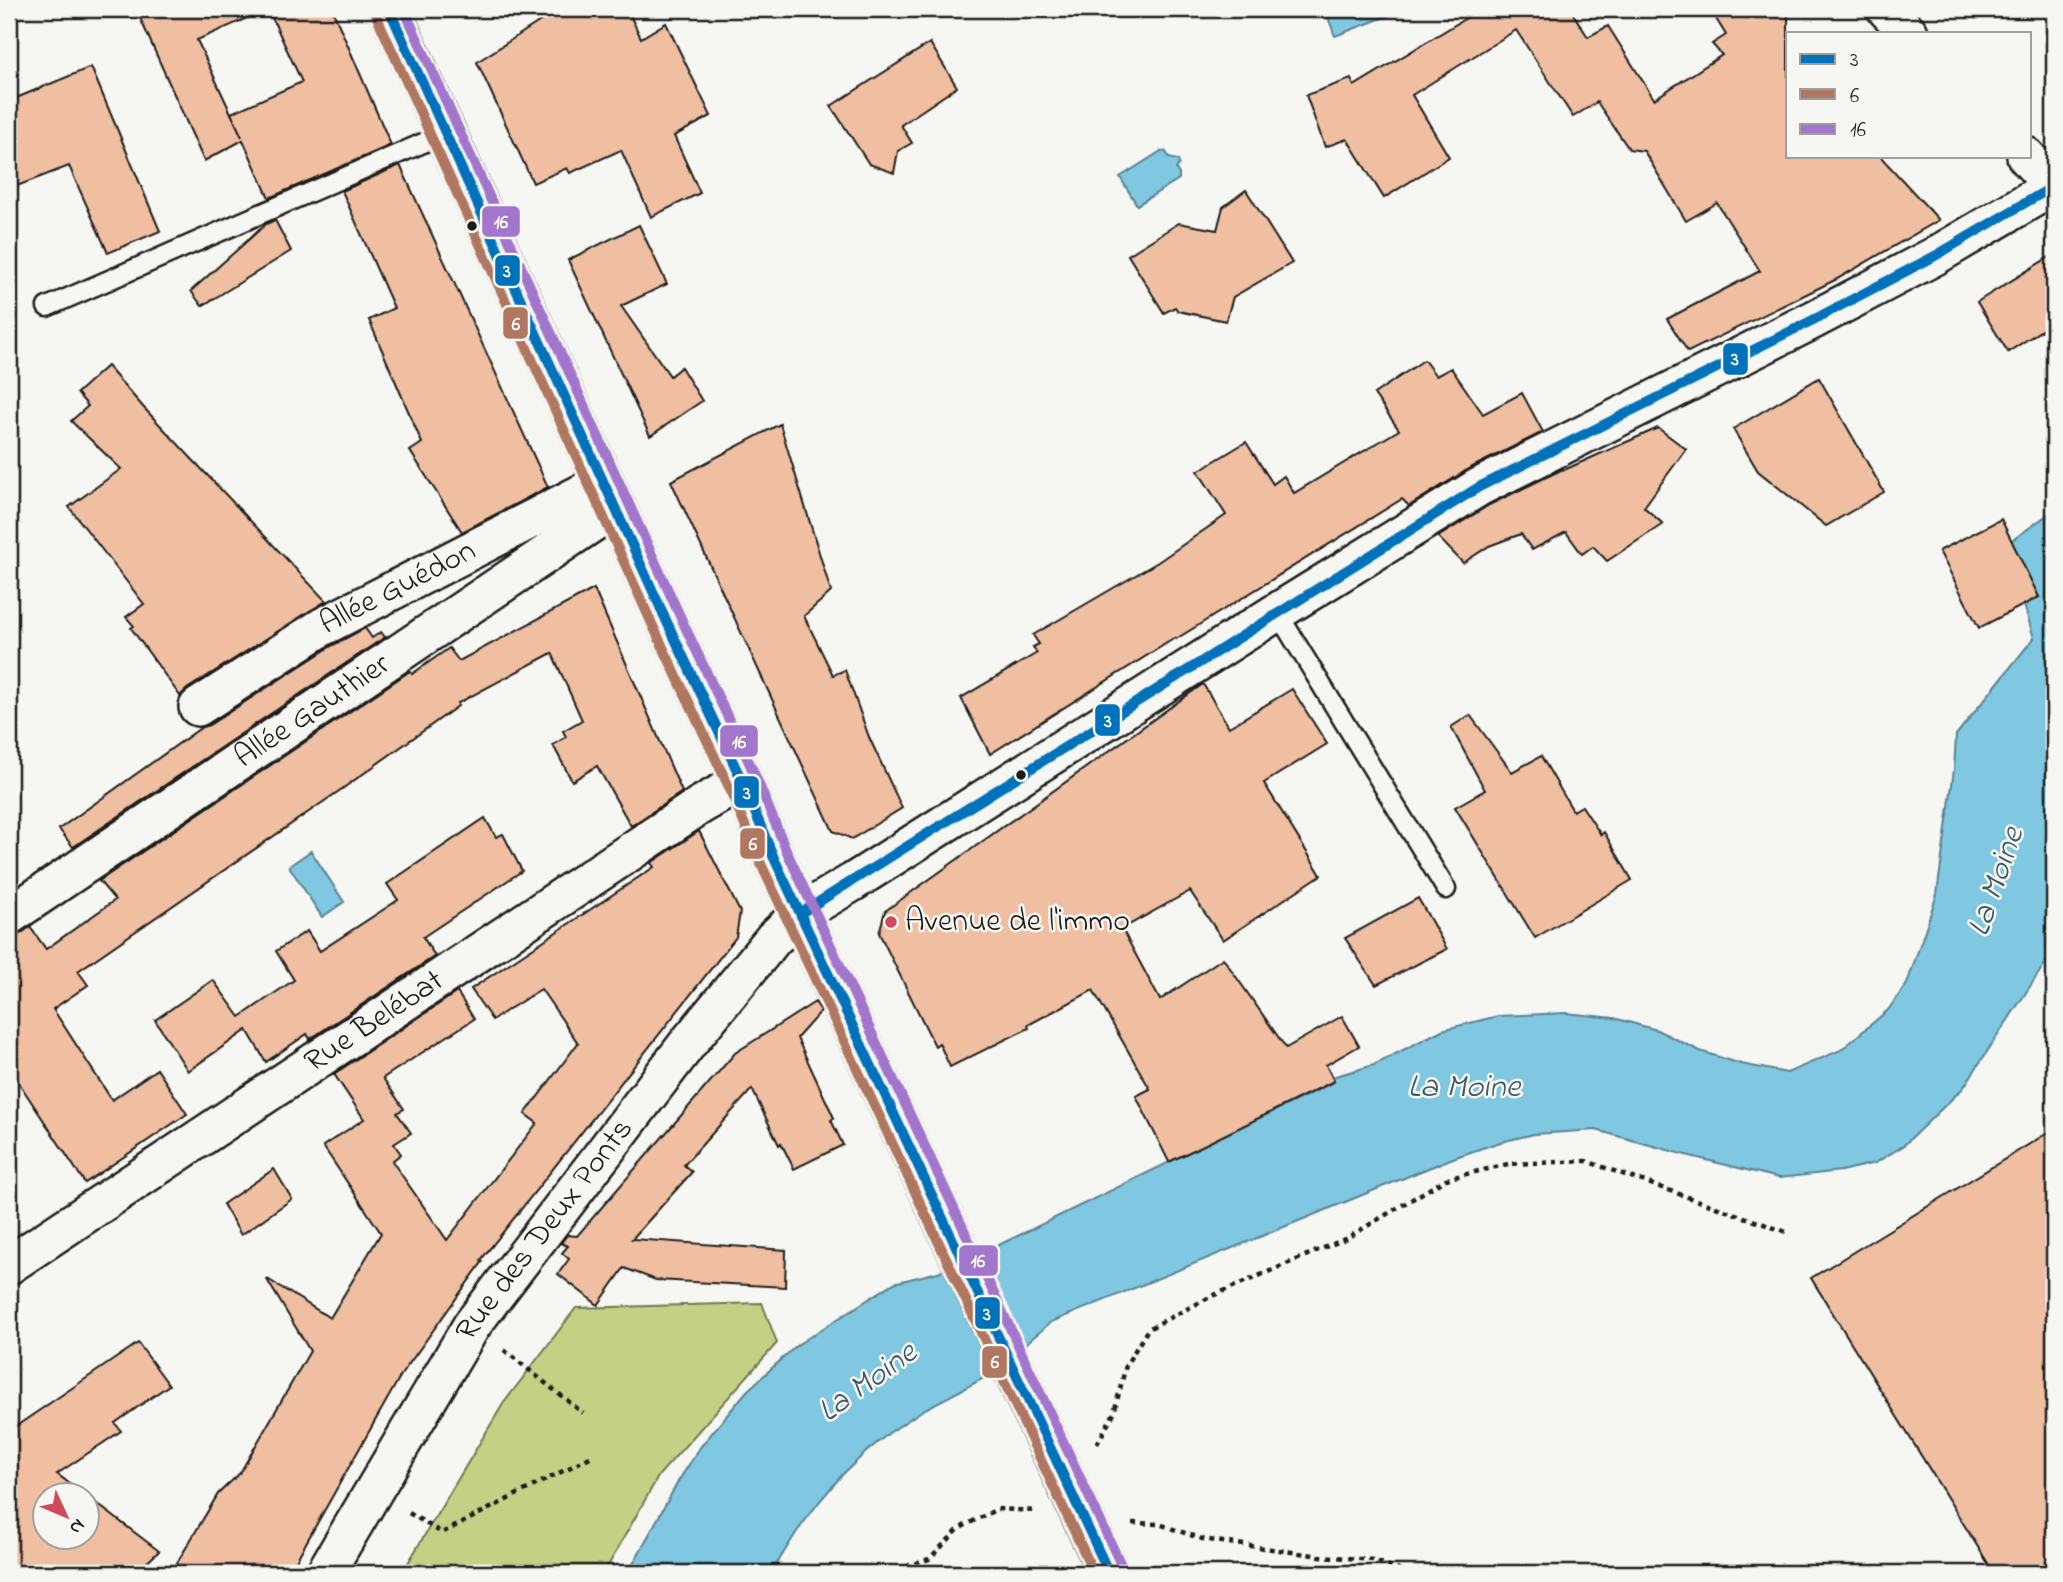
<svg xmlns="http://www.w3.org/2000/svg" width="2063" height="1582" viewBox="0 0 2063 1582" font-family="'Indie Flower',sans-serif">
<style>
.green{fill:#c3d185;stroke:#707650;stroke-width:2}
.water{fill:#80c7e1;stroke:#588392;stroke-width:2}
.building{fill:#f0bfa1;stroke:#1c1c1c;stroke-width:2;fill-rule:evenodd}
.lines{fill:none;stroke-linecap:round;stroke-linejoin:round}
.service-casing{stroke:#1c1c1c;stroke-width:23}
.minor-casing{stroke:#1c1c1c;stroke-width:42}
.secondary-casing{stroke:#1c1c1c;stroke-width:44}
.path{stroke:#1c1c1c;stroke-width:4.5;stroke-dasharray:5 5;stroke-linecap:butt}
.service{stroke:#f6f6f2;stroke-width:18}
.minor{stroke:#f6f6f2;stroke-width:37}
.secondary{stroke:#f6f6f2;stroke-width:38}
.bus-1-casing{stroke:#f6f6f2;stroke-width:16}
.bus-2-casing{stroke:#f6f6f2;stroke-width:16}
.bus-3-casing{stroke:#f6f6f2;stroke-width:16}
.bus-1{stroke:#0071bb;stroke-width:10}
.bus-2{stroke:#b07761;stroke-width:10}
.bus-3{stroke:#a376cd;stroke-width:10}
.bus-dot{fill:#1c1c1c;stroke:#f6f6f2;stroke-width:2.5}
.poi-dot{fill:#d1495b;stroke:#f6f6f2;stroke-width:2.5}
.labels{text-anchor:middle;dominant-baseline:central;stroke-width:5;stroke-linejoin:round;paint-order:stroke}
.street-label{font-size:32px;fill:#1c1c1c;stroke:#f6f6f2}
.poi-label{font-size:32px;fill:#1c1c1c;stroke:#f6f6f2;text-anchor:start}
.water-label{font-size:33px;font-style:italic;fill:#3f5861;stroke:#f6f6f2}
.line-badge{stroke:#f6f6f2;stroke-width:2.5}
.badge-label{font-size:19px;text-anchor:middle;font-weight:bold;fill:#fff}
</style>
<rect width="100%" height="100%" fill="#f6f6f2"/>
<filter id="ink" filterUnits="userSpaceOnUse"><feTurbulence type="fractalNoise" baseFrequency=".0143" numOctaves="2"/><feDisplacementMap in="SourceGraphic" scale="14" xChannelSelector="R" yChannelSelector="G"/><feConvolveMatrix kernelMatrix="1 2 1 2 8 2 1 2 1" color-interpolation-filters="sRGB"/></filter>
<g filter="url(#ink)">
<path class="green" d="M762,1303L777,1343L659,1475L604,1573H402L503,1404L576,1308Z"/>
<g class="water">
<path d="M1325,9H1406L1335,36Z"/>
<path d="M1161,151L1166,152L1169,158L1178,160L1179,164L1176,169L1179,174V179L1137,205L1120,177Z"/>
<path d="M2054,510V950L1963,1088L1903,1146L1875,1163L1841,1171L1779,1178L1682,1154L1596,1130L1534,1134L1497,1143L1453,1158L1051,1322L988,1376L923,1410L889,1433L865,1453L842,1475L819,1502L796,1533L771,1573H628L679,1480L701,1446L747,1391L797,1345L894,1283L938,1272L1005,1242L1316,1091L1334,1082L1332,1077L1374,1065L1442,1030L1498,1016L1566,1013L1614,1018L1657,1030L1700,1051L1741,1064L1787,1073L1841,1050L1888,1010L1907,984L1937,894L1954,770L1956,735L2034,638L2024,605L2039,597L2011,541Z"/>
<path d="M311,851L344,902L322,917L289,866Z"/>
</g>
<g class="building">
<path d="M136,9H332L391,145L269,198L243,140L204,161ZM268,9L302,82L231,113L242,137L197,40Z"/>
<path d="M559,9H627L641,38L666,23L711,116L674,136L700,193L651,217L621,150L570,173L567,168L533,183L477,62Z"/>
<path d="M1481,9H1570L1588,37L1608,26L1654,99L1722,55L1712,44L1726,35L1710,9H1788V156H1880L1939,220L1837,279L1688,352L1667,319L1760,271L1717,203L1686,221L1644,151L1629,149L1597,102L1573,117L1516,30L1412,95L1449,157L1384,198L1347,139L1325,147L1306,95L1351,79L1354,86Z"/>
<path d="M930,43L957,87L901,125L912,143L898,151L894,173L869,164L831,106Z"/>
<path d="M91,67L160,231L108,253L69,166L9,189V101Z"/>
<path d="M400,165L548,487L462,532L410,451L422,443L369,320L394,308L342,191Z"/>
<path d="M1246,190L1292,263L1233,297L1226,321L1178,311L1175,307L1164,313L1128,255L1179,223L1217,230L1223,207Z"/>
<path d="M275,220L291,251L202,306L191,291L266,224Z"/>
<path d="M639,225L667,284L621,306L670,376L681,367L702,401L650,436L568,260Z"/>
<path d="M2054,254V322L2008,352L1977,302Z"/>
<path d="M1424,360L1436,376L1451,368L1483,414L1522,393L1543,432L1470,468L1409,506L1402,499L1176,639L1175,638L990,754L961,698L1037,653L1033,647L1039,644L1033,635L1158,562L1226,515L1198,471L1246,442L1273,484L1284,476L1294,493L1399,430L1374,394Z"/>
<path d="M107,366L144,408L326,601L187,689L180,696L131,628L134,626L126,617L144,604L69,507L121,469L71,421L88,406L77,393Z"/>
<path d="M1819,378L1884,492L1826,526L1758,471L1733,429Z"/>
<path d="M780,424L831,592L804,616L833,675L845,670L869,737L902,808L852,839L833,831L671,481Z"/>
<path d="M1658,428L1686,449L1644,507L1663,524L1607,561L1593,546L1582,554L1566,532L1532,550L1521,534L1489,546L1463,563L1438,537L1489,505L1563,469L1564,470Z"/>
<path d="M2001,519L2039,597L1979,628L1939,551Z"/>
<path d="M594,589L682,792L631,826L597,766L572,781L553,745L566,737L563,731L582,720L552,653L458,703V706L342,789L78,971L88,985L53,1009L112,1100L157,1069L187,1114L85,1183L9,1068V937L20,934L30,927L46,949L115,900L99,881L410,671L412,674L449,648L459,661Z"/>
<path d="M365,628L372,638L381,632L385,637L73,847L59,829L202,727L209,725L333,645Z"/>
<path d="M1203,684L1229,727L1292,689L1327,744L1264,783L1321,875L1223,940L1190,891L1122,929L1160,1000L1223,958L1286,1048L1342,1016L1359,1046L1326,1065L1334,1081L1169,1162L1136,1096L1150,1089L1093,990L1028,1025L1029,1028L950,1067L939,1043L935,1046L879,933L885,911Z"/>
<path d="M1470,715L1512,772L1541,756L1573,811L1582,806L1601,835L1604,832L1632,880L1535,938L1455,807L1485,790L1451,727Z"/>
<path d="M485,818L496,837L503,834L522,871L423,937L435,956L310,1039L307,1034L266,1062L247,1030L188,1071L155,1020L213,980L240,1017L294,980L276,951L307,931L320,951L398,900L387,884Z"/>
<path d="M699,831L740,912L736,937L481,1260L483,1261L401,1375L289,1573H171L218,1494L240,1473L310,1351L266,1278L330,1318L381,1233L323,1146L364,1119L334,1074L457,992L474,1019L383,1078L404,1109L397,1113L411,1133L394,1144L401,1154L392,1161L447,1240L537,1123L525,1114L578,1043L541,989L492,1020L471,989L654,867L651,863Z"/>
<path d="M1418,898L1447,949L1376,985L1345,938Z"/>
<path d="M815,1002L821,1011L797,1038L834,1118L831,1120L843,1145L794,1169L781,1143L779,1145L752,1089L684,1165L692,1172L632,1239L786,1250L785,1287L656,1280L624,1268L598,1305L558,1274L569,1259L562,1253L568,1246L561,1243L567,1235L577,1236L735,1053Z"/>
<path d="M2054,1129V1557L2028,1573H1994L1811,1278Z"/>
<path d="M274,1169L292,1199L241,1235L223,1204Z"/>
<path d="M138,1343L169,1385L115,1423L121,1431L57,1474L84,1494H46V1536H88V1497L159,1551L136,1573H9V1431Z"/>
</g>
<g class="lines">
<g class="service-casing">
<g id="service">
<path d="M47,307L446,133"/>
<path d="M1277,612L1446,889"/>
</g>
</g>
<g class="minor-casing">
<g id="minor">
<path d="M1886,9L1909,33"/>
<path d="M2026,156L2053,187"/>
<path id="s1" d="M198,707L322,627L604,482"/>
<path id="s2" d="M9,916L616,507"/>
<path id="s3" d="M9,1265L699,806L742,781"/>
<path id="s4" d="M325,1573L472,1325L688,1043L774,938L801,913L853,882L1277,612L1479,487L1813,320L1935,256L2054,186"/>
</g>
</g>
<g class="secondary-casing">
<path id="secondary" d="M389,9L666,620L742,781L774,858L1109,1573"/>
</g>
<g class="path">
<path d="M504,1350L583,1413"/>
<path d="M1097,1444L1114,1413L1126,1365L1148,1329L1212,1296L1347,1238L1446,1179L1508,1164L1586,1161L1789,1233"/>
<path d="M409,1513L442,1533L594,1455"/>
<path d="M1132,1523L1159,1524L1202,1539L1320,1556L1374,1560L1406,1573"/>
<path d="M887,1573L929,1559L960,1528L997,1509L1035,1511"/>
<path d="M1053,1573L1055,1563"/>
</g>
<use href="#service" class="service"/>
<use href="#minor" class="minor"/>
<use href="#secondary" class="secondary"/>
<g class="bus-1-casing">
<g id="bus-1">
<path d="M389,9L666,620L742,781L774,858L1109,1573"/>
<path d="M801,913L1479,487L1813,320L1935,256L2054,186"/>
</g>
</g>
<g class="bus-2-casing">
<path id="bus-2" d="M376,15L653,626L729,787L761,864L1094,1573"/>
</g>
<g class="bus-3-casing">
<path id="bus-3" d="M404,9L679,614L755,775L787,852L1122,1567"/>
</g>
<use href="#bus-1" class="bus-1"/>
<use href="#bus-2" class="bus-2"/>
<use href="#bus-3" class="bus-3"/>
</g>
</g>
<g class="bus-dot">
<circle cx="472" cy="226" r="6"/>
<circle cx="1021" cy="775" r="6"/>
</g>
<circle class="poi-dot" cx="891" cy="922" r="7"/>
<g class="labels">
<g class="street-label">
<text stroke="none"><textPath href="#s1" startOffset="233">Allée Guédon</textPath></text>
<text stroke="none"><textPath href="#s2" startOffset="366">Allée Gauthier</textPath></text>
<text stroke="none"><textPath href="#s3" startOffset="439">Rue Belébat</textPath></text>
<text stroke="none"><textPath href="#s4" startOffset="408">Rue des Deux Ponts</textPath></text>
</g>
<g class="poi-label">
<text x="905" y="922">Avenue de l'immo</text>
</g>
<g class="water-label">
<text transform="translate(1997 882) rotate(-71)">La Moine</text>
<text x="1464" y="1088">La Moine</text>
<text transform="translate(868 1383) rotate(-36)">La Moine</text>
</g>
</g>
<g class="line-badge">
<rect x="481" y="205" width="40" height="33" rx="7" fill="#a376cd"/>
<rect x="494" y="254" width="27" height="33" rx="7" fill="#0071bb"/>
<rect x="502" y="306" width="27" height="34" rx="7" fill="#b07761"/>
<rect x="1722" y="342" width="27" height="34" rx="7" fill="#0071bb"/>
<rect x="1094" y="703" width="27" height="34" rx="7" fill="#0071bb"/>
<rect x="719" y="724" width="40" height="34" rx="7" fill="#a376cd"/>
<rect x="733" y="775" width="27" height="34" rx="7" fill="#0071bb"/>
<rect x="739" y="827" width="27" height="33" rx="7" fill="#b07761"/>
<rect x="958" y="1244" width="41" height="33" rx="7" fill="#a376cd"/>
<rect x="974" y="1296" width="27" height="34" rx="7" fill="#0071bb"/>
<rect x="981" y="1345" width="27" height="34" rx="7" fill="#b07761"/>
</g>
<g class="badge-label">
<text x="501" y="228">16</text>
<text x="507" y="277">3</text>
<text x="516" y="330">6</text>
<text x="1735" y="365">3</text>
<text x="1108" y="727">3</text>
<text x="739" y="748">16</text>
<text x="747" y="799">3</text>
<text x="753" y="850">6</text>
<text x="978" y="1267">16</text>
<text x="987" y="1320">3</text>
<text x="995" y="1368">6</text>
</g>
<rect width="2063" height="1582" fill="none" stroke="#f6f6f2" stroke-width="35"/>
<rect x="18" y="18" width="2028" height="1547" fill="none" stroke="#1c1c1c" stroke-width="2.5" filter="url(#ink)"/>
<rect x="1786" y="32" width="245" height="126" fill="#f6f6f2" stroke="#9f9f9c" stroke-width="2"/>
<rect x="1800" y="54" width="35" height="10" fill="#0071bb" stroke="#9f9f9c" stroke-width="2"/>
<text x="1850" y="66" font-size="21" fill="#1c1c1c">3</text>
<rect x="1800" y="89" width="35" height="10" fill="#b07761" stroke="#9f9f9c" stroke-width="2"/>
<text x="1850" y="102" font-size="21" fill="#1c1c1c">6</text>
<rect x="1800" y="124" width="35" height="10" fill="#a376cd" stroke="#9f9f9c" stroke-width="2"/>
<text x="1850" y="136" font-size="21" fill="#1c1c1c">16</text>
<g transform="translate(66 1516) rotate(134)"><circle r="33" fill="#f6f6f2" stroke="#9f9f9c" stroke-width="2"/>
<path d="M0-5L12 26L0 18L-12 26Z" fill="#d1495b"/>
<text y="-10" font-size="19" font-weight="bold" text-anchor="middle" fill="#1c1c1c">N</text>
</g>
</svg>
